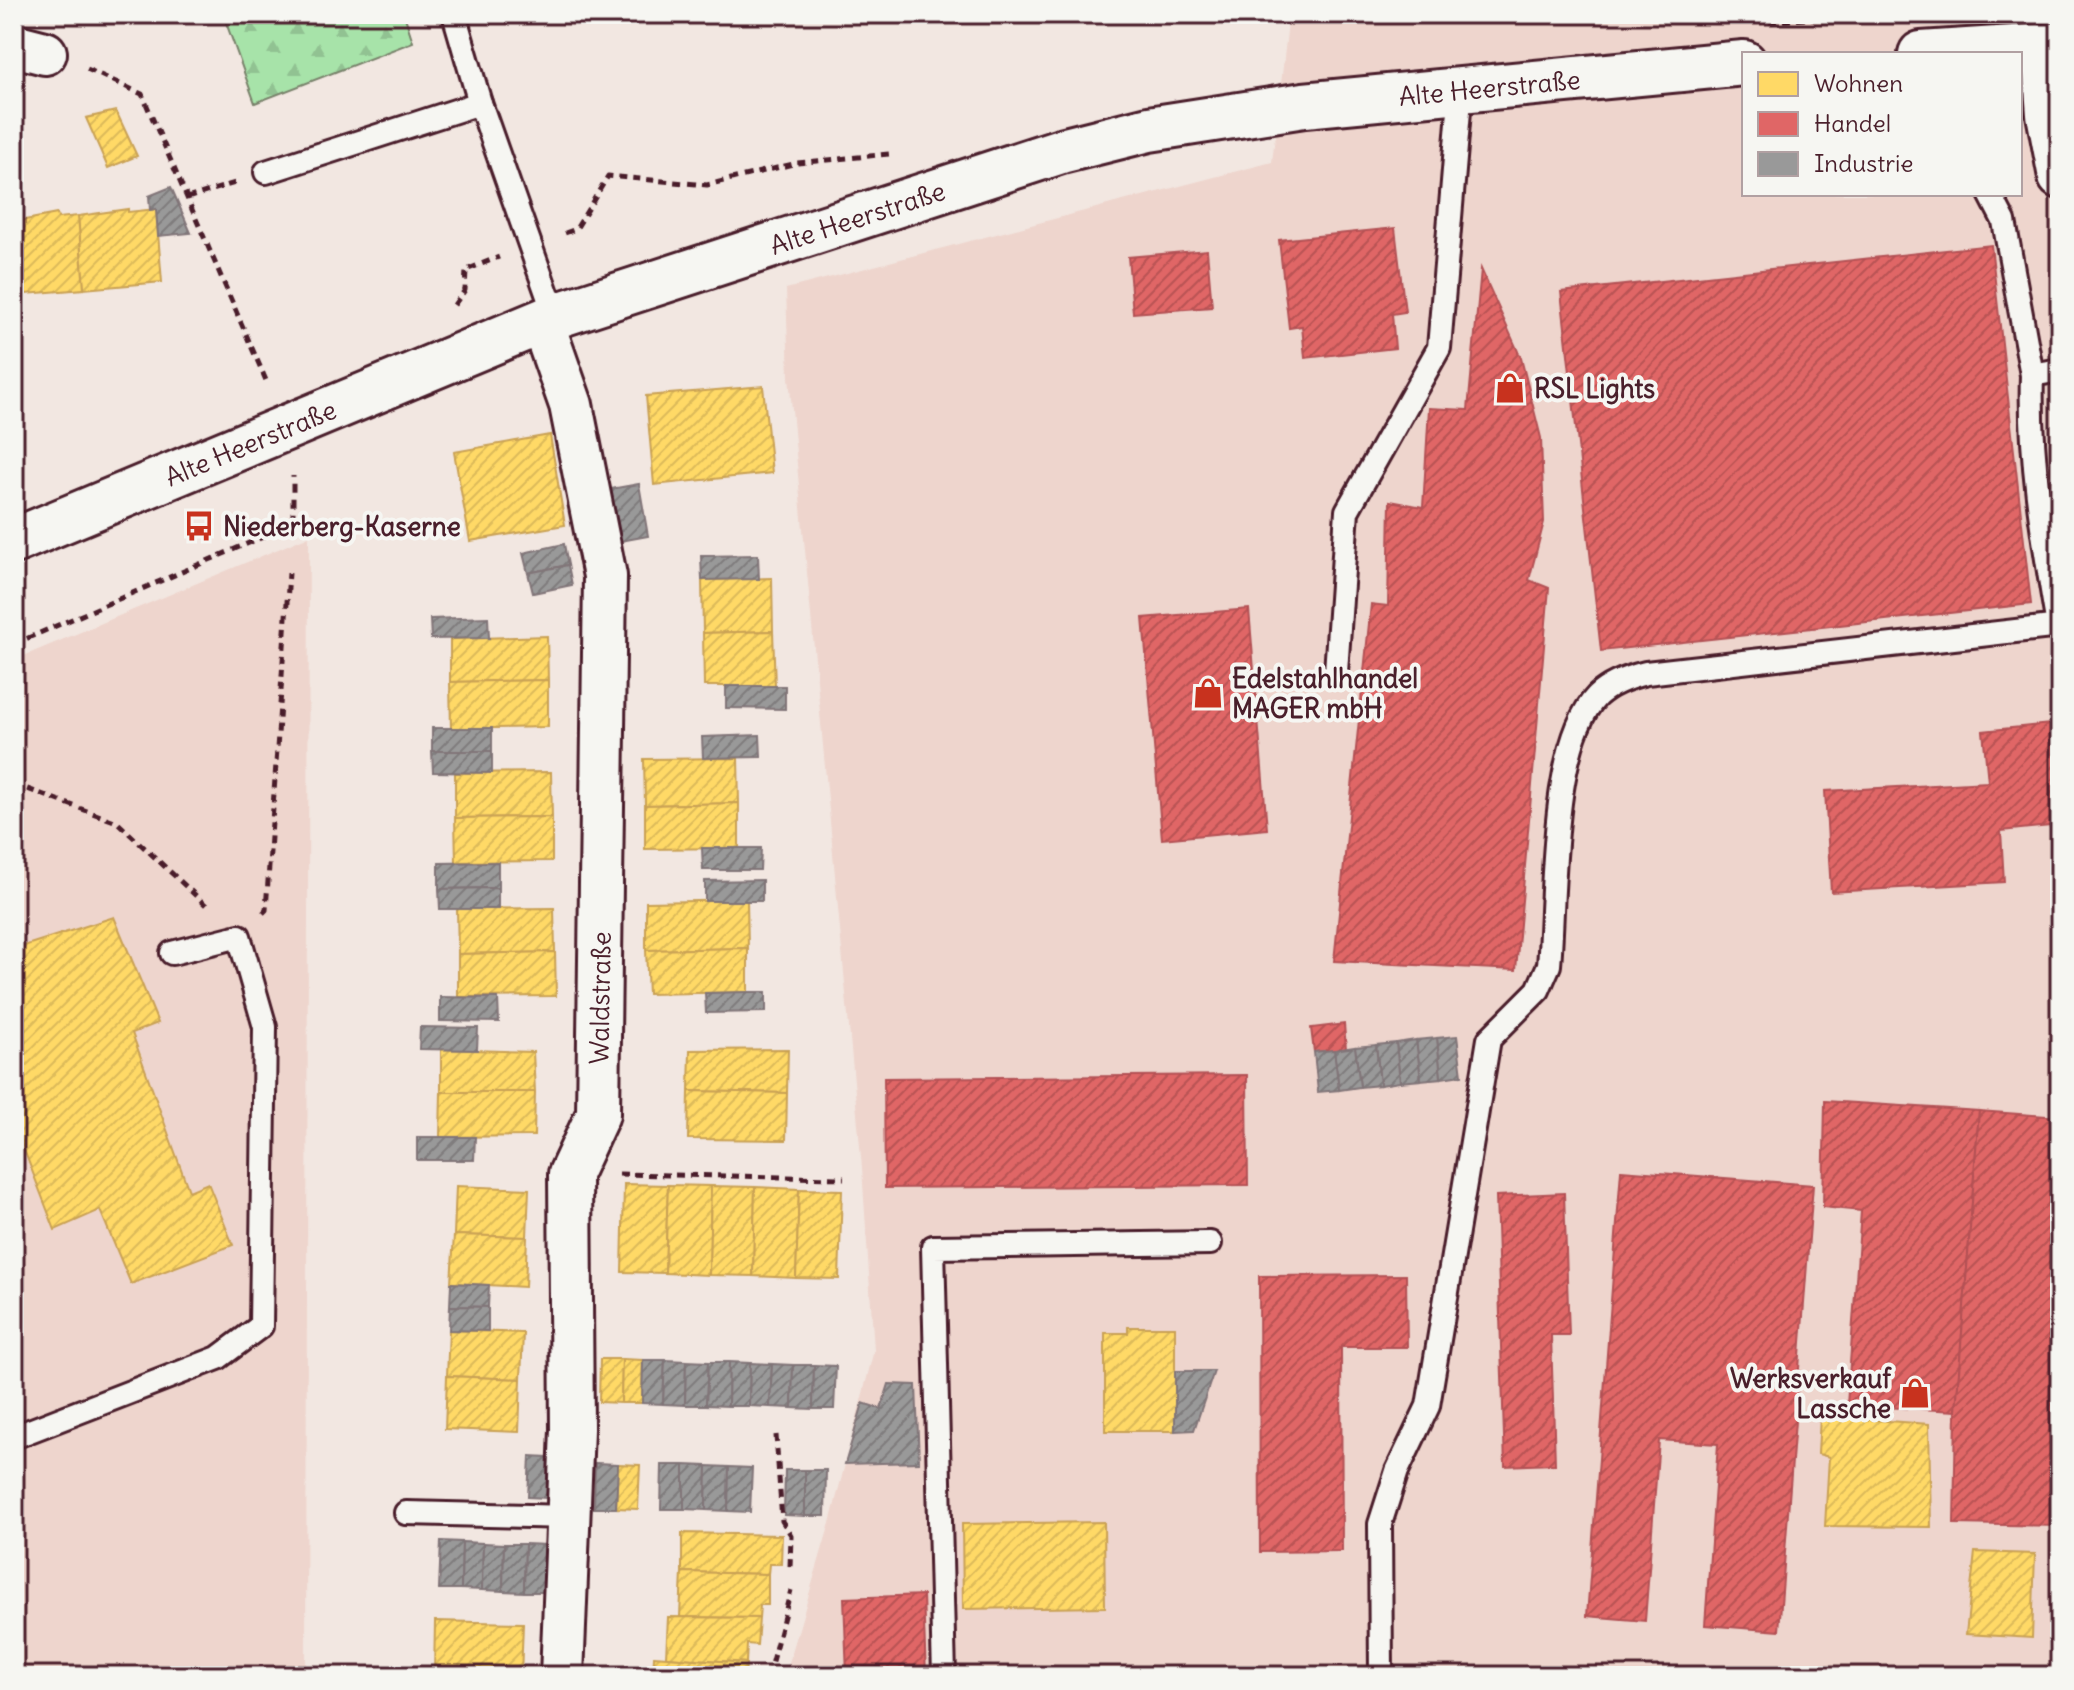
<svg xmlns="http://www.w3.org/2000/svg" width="2074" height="1690" viewBox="0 0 2074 1690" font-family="Delius,sans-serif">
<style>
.built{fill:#eed5cd;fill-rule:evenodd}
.forest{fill:url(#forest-firs);stroke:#78816a;stroke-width:2}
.homes{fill:url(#homes-hatch);stroke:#c9a154;stroke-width:2}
.shops{fill:url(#shops-hatch);stroke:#b35154;stroke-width:2}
.industry{fill:url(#industry-hatch);stroke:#817478;stroke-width:2}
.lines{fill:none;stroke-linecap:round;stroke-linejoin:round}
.lane-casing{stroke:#4a1f2b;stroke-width:28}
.street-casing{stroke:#4a1f2b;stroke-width:48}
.secondary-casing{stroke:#4a1f2b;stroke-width:50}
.path{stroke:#4a1f2b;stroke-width:5;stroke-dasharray:8 6;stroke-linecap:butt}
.lane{stroke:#f6f6f2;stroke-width:22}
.street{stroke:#f6f6f2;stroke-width:42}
.secondary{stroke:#f6f6f2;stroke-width:44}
.labels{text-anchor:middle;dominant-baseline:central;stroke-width:8;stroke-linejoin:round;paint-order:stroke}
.street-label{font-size:26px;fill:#4a1f2b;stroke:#f6f6f2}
.poi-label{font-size:26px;font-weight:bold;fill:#4a1f2b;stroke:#f6f6f2;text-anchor:start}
</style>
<defs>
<pattern id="forest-firs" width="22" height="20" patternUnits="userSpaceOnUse" patternTransform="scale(2)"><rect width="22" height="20" fill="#a7e3a9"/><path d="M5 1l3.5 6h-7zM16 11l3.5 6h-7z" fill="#91c292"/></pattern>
<pattern id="homes-hatch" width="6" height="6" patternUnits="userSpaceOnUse" patternTransform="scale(2)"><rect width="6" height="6" fill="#ffd966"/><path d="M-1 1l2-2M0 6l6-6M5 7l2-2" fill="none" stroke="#dcba59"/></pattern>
<pattern id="shops-hatch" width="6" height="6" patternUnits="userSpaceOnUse" patternTransform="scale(2)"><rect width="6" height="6" fill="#e06666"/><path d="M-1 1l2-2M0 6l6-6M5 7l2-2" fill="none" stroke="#b85354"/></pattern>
<pattern id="industry-hatch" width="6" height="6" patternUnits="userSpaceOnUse" patternTransform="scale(2)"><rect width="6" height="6" fill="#999"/><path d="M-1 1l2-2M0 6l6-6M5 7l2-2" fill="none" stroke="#7f7c7d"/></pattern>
</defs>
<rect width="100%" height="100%" fill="#f2e7e1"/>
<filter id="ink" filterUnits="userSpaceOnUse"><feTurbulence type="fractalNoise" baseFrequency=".0125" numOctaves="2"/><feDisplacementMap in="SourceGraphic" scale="16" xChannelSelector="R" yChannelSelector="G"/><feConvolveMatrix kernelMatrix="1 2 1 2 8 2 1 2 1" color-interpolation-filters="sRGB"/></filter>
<g filter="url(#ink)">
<g class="built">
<path d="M1289,14H2060V1676H785L830,1523L874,1350L862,1168L789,377L786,289L1272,162ZM1744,54H2020V194H1744Z"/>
<path d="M309,536L306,1676H14V660Z"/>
</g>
<path class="forest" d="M223,14H404L413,42L255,103Z"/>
<g class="homes">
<path d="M116,111L137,156L108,168L86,118Z"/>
<path d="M128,209V212L156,209L162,282L84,289L78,216Z"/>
<path d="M57,214L58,218L78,216L84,289L14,295V222Z"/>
<path d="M763,386L772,473L654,485L646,396Z"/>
<path d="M550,435L565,525L470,541L454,452Z"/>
<path d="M772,578L773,631L703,633L702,580Z"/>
<path d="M773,631L775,686H704L703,633Z"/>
<path d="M547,636L548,680L450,682V639Z"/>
<path d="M548,680V727L451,729L450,682Z"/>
<path d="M738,758L739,803L645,805L644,759Z"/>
<path d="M551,772L552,817L455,818V773Z"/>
<path d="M739,803V848L645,849V805Z"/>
<path d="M552,817V861L456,862L455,818Z"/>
<path d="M747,900L748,948L646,950V902Z"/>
<path d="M554,908L555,952L458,954L457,909Z"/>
<path d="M114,917L158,1023L132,1033L189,1191L208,1183L233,1245L131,1284L100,1210L55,1230L14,1124V949Z"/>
<path d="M748,948V992L648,994L646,950Z"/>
<path d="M555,952L556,996L458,997V954Z"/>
<path d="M441,1049L533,1052L535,1092H441Z"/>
<path d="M788,1049L787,1093L689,1091L690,1050Z"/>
<path d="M689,1091L787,1093L786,1140L688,1139Z"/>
<path d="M441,1092H535L534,1136L440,1137Z"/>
<path d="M624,1184L668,1185L665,1273L622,1272Z"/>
<path d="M668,1185L711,1186L709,1275L665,1273Z"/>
<path d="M456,1186L529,1189L527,1237L454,1235Z"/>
<path d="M711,1186L755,1187L753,1276L709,1275Z"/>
<path d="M755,1187L799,1189L796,1278L753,1276Z"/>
<path d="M799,1189L842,1190L839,1279L796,1278Z"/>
<path d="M454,1235L527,1237L525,1287L451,1283Z"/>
<path d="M1128,1327H1175V1431H1105V1333H1128Z"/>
<path d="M449,1330L523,1333L521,1379L447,1376Z"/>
<path d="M600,1359H622L621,1403L599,1402Z"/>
<path d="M622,1359L643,1360L642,1403H621Z"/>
<path d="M447,1376L521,1379L519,1432L445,1429Z"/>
<path d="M1820,1416L1929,1424L1931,1527L1825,1526L1829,1457L1818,1454Z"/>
<path d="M618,1464L640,1465L638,1509L616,1508Z"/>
<path d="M1104,1522L1105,1607L963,1609L962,1524Z"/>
<path d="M682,1533L782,1535L781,1564H769L768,1574L682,1572Z"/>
<path d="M1975,1552L2035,1554L2032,1638L1966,1634Z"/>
<path d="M682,1572L768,1574V1605H760L759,1618L680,1617Z"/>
<path d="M668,1617L759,1618L757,1645L747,1644L746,1663L666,1657Z"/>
<path d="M435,1621L523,1623L521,1676H434Z"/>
<path d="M654,1656L746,1663L745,1676H653Z"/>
</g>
<g class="shops">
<path d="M1395,228L1405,312L1392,314L1395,348L1305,358L1302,326L1289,328L1279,240Z"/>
<path d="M1991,245L2031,604L1601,651L1561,292Z"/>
<path d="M1207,250L1212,307L1133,313L1128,257Z"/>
<path d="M1481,269L1521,358L1541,438L1544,522L1529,580L1549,588L1516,970L1334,961L1371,604L1388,606L1390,501L1423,507L1429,408L1468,410Z"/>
<path d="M1249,609L1267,829L1162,839L1143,618Z"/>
<path d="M2060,723V825L2001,831L2004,882L1831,892L1825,791L1988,782L1983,731Z"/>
<path d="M1344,1024L1346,1049L1314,1052L1311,1028Z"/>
<path d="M1247,1075L1248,1185L885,1188L884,1078Z"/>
<path d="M1825,1101L1979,1111L1956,1411L1847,1405L1861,1211L1823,1207Z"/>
<path d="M1979,1111L2060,1117V1526L1954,1524L1956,1411Z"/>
<path d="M1621,1170L1813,1185L1779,1631L1705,1625L1718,1444L1659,1440L1645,1621L1587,1616Z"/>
<path d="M1564,1193L1569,1335H1551L1555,1464L1505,1466L1496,1196Z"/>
<path d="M1406,1275L1407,1347H1341L1342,1551L1260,1552L1259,1276Z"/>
<path d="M923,1595L926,1676H847L844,1598Z"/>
</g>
<g class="industry">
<path d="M171,187L191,233L158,236L156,209L150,210L149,196Z"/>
<path d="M639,484L648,536L615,542L605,490Z"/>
<path d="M564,544L568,565L528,573L523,553Z"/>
<path d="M758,555L759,579L702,580L701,556Z"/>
<path d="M568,565L572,585L533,593L528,573Z"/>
<path d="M488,617L489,638L431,639L430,619Z"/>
<path d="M726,686H785V709L726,708Z"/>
<rect x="432" y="728" width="60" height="23"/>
<path d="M760,735L761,757L703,758L702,737Z"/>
<path d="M432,751H492V773L433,772Z"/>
<path d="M702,848H761L760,870H703Z"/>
<path d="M498,862V888L439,889V863Z"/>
<path d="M762,880V901H705V881Z"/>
<path d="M498,888V909H440L439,889Z"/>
<path d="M748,992H766V1012L706,1013L705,993Z"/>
<path d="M440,997L498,998L499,1022L440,1021Z"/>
<path d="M420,1027L478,1028L477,1050L419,1049Z"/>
<path d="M1457,1036L1462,1075L1441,1078L1437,1038Z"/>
<path d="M1437,1038L1441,1078L1421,1080L1416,1040Z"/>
<path d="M1416,1040L1421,1080L1400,1082L1396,1043Z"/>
<path d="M1396,1043L1400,1082L1380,1085L1376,1045Z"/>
<path d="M1376,1045L1380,1085L1360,1087L1355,1047Z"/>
<path d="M1355,1047L1360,1087L1339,1090L1334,1050Z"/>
<path d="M1334,1050L1339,1090L1318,1092L1314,1052Z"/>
<path d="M417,1137H475L474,1160H417Z"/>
<path d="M451,1283L489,1285L488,1307L450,1306Z"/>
<path d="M450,1306L488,1307V1331L449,1330Z"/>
<path d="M643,1360H665L663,1404L642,1403Z"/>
<path d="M665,1360L686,1361L685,1405L663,1404Z"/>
<path d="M686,1361L708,1362L706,1405H685Z"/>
<path d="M708,1362H729L728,1406L706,1405Z"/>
<path d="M729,1362L750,1363L749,1406H728Z"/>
<path d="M750,1363L772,1364L770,1407L749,1406Z"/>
<path d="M772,1364L793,1365L792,1408L770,1407Z"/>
<path d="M793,1365H814L813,1409L792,1408Z"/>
<path d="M814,1365L836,1366L834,1409H813Z"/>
<path d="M1175,1371H1214L1194,1430L1175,1431Z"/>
<path d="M889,1384L916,1385L919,1462L845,1464L863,1403L881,1409Z"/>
<path d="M530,1456L548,1457L547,1498L528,1497Z"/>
<path d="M595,1463L618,1464L616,1508H594Z"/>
<path d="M662,1465H684V1509H661Z"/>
<path d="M684,1465L707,1466L706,1510L684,1509Z"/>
<path d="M707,1466L729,1467L728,1511L706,1510Z"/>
<path d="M729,1467L752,1468L750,1512L728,1511Z"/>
<path d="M785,1470H805V1516L784,1515Z"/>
<path d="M805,1470H826L825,1516H805Z"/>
<path d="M441,1541L462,1542L461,1589H439Z"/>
<path d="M462,1542L483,1543L482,1590L461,1589Z"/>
<path d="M483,1543L504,1544L503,1591L482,1590Z"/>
<path d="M504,1544H525L524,1592L503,1591Z"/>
<path d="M525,1544L547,1545L545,1592H524Z"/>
</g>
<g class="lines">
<g class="lane-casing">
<g id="lane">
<path d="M454,14L480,103L555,316"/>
<path d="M266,172L480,103"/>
<path d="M1990,194L2004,221L2032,375"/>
<path d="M2058,626C2044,543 2029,460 2032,375L2060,370"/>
<path d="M1336,672L1347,511L1439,348L1461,87"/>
<path d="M14,1437L218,1358L261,1326L265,1027L239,936L172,953"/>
<path d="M406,1513L569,1517"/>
<path d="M944,1676L933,1247L1210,1243"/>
<path d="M1381,1676L1380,1524L1397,1471L1428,1406L1489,1039L1538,990L1549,965C1555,897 1550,744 1597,696C1611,683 1629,677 1646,673L2060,626"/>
</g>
</g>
<g class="street-casing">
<g id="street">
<path d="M14,45L45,53"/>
<path d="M2043,45L2048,114L2060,177"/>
<path d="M542,322L571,405L605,576L598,1114L570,1174L572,1429L562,1676"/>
</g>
</g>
<g class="secondary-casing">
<g id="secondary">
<path d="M1921,54L2060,45"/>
<path id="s1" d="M14,541L555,316L1061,151L1149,129L1304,105L1744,63"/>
</g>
</g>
<g class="path">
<path d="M1769,22L1863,14"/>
<path d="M87,69L142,94L268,385"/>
<path d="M187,198L235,183"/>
<path d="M565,233L576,229L608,176L707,185L797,163L889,154"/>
<path d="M454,305L465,290L466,270L499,257"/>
<path d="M14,644L293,524V476"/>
<path d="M14,784L117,822L209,908"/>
<path d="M263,913L266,910L289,573"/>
<path d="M619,1174L844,1178"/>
<path d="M776,1435L782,1521L791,1535L790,1568"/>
<path d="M768,1676L791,1590"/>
</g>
<use href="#lane" class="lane"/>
<use href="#street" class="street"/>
<use href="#secondary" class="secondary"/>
</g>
</g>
<defs>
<g id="shop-bare" transform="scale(2.4)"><path d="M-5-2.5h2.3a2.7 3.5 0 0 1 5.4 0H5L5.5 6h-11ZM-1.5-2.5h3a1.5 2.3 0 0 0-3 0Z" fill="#c8321e" stroke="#f6f6f2" stroke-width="2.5" paint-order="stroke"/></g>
<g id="bus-bare" transform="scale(2.4)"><path d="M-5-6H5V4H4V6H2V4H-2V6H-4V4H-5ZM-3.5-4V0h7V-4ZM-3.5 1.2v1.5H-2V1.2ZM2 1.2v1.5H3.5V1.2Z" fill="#c8321e" stroke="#f6f6f2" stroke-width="2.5" paint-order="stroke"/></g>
</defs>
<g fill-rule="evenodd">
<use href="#shop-bare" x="1510" y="388"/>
<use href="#bus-bare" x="199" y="526"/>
<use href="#shop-bare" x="1208" y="693"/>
<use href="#shop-bare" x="1915" y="1393"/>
</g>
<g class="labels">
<g class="street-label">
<text stroke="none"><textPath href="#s1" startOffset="1552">Alte Heerstraße</textPath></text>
<text stroke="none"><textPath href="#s1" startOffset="904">Alte Heerstraße</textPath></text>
<text stroke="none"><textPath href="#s1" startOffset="256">Alte Heerstraße</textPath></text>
<text transform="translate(600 998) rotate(-89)">Waldstraße</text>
</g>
<g class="poi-label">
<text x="1534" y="388">RSL Lights</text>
<text x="223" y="526">Niederberg-Kaserne</text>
<text x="1232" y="678">Edelstahlhandel<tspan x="1232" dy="30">MAGER mbH</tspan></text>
<text x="1891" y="1378" text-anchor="end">Werksverkauf<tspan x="1891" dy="30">Lassche</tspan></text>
</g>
</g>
<rect width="2074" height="1690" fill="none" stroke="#f6f6f2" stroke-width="48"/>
<rect x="24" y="24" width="2026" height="1642" fill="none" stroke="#4a1f2b" stroke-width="3" filter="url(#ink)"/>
<rect x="1742" y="52" width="280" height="144" fill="#f6f6f2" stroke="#b1a0a2" stroke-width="2"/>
<rect x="1758" y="72" width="40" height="24" fill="#ffd966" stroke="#b1a0a2" stroke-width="2"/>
<text x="1814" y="92" font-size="24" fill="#4a1f2b">Wohnen</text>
<rect x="1758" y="112" width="40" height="24" fill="#e06666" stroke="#b1a0a2" stroke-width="2"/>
<text x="1814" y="132" font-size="24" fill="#4a1f2b">Handel</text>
<rect x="1758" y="152" width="40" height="24" fill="#999999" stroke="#b1a0a2" stroke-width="2"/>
<text x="1814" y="172" font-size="24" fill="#4a1f2b">Industrie</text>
</svg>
